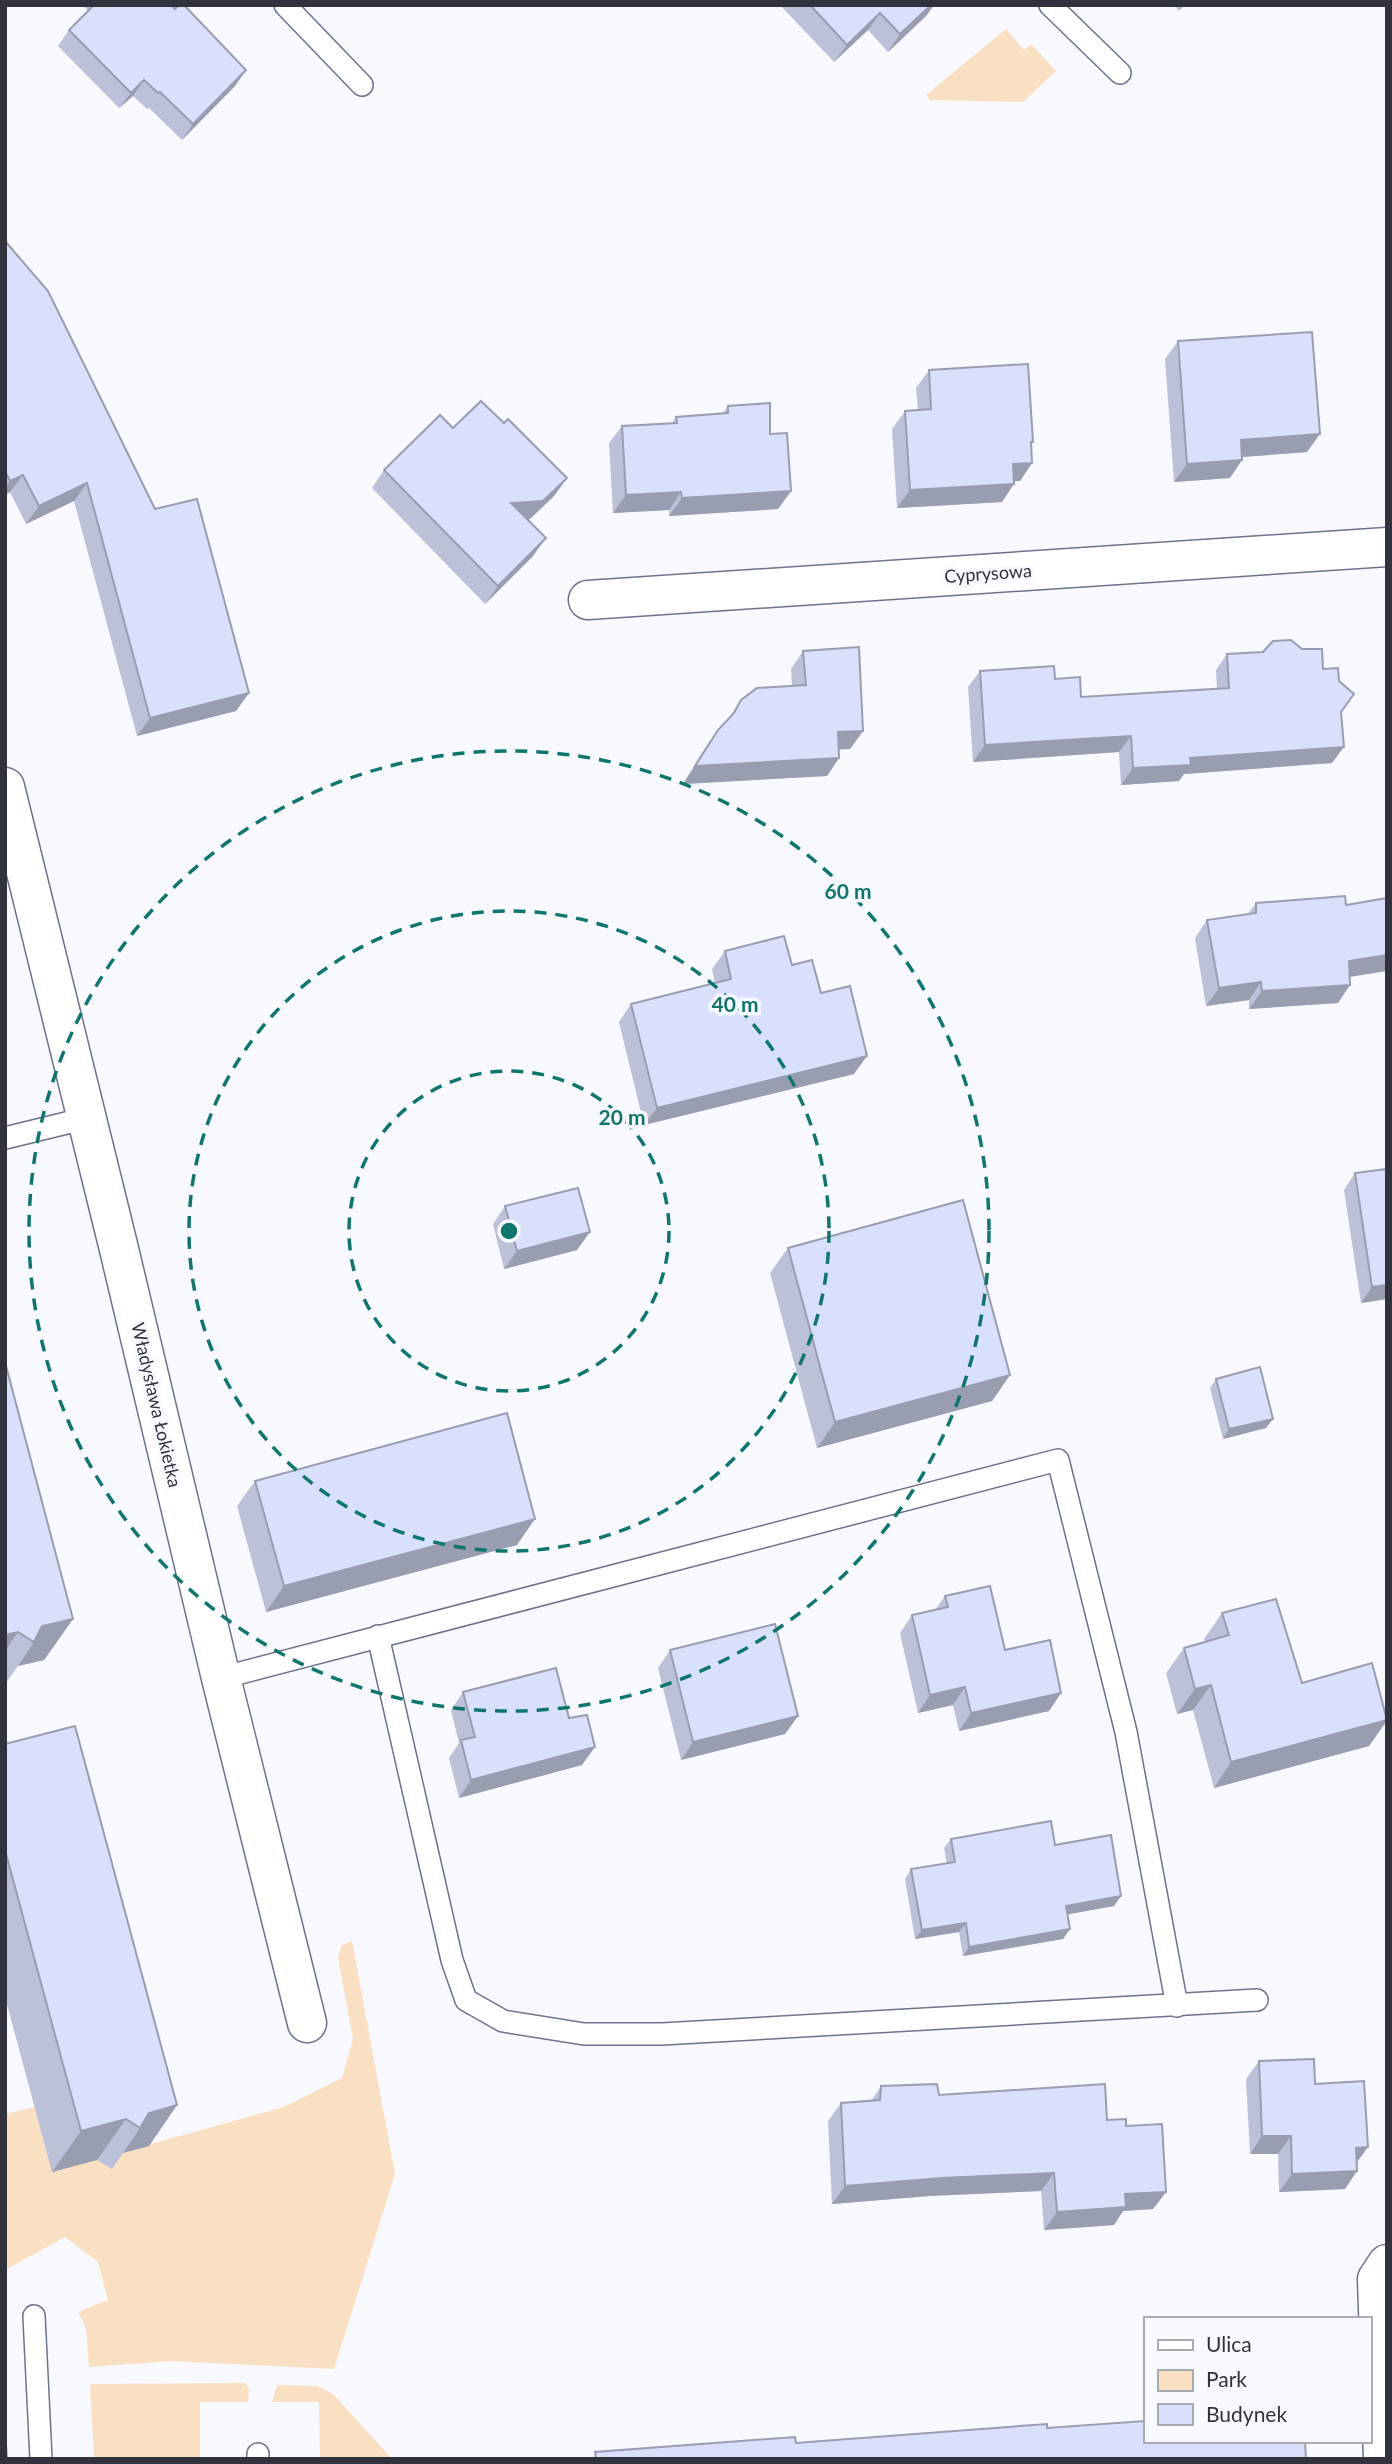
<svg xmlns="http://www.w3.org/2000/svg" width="1392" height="2464" viewBox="0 0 1392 2464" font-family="Lato,sans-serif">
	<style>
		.green { fill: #f9e0c2 }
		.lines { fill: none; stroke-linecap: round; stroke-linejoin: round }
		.lane-casing { stroke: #6c738c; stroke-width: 24 }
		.street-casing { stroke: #6c738c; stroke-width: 41 }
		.lane { stroke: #fff; stroke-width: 21 }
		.street { stroke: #fff; stroke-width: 38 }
		.wall { fill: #bbc1d9 }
		.shaded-wall { fill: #989db0 }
		.building { fill: #d9e0fc; stroke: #989db0; stroke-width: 2 }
		.ring { fill: none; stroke: #0f766e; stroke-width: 3.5; stroke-dasharray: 12 9 }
		.labels { text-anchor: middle; stroke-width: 7; stroke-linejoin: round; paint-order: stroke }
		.street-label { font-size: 18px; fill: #30333e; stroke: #f7f9fe }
		.centre { fill: #0f766e; stroke: #f7f9fe; stroke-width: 3.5 }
		.ring-label { font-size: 21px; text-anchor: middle; font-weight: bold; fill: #0f766e; stroke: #f7f9fe; stroke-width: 7; stroke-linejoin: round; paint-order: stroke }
	</style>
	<rect width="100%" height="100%" fill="#f7f9fe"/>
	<g class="green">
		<path d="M1006 29 1024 50 1031 44 1056 71 1023 102 930 100 926 95Z"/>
		<path d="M352 1941 395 2174 334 2369 172 2361 89 2367 86 2328 78 2312 108 2300 98 2262 65 2237 5 2270V2114L35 2107 53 2171 284 2107 342 2078 353 2039 338 1958 342 1945Z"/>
		<path d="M246 2383 249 2389 248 2402H200V2459H94L90 2384Z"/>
		<path d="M277 2385 317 2386 333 2394 392 2459H320L319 2402H272Z"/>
	</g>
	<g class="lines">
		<defs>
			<g id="lane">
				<path d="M285 5 362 85"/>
				<path d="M1050 5 1120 73"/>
				<path d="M5 1138 87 1118"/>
				<path d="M378 1636 452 1960 466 2000 503 2021 584 2034H662L1257 2000"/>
				<path d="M221 1678 1058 1460 1126 1732 1177 2006"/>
				<path d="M34 2316 41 2459"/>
				<path d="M258 2454V2459"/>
			</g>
			<g id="street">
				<path d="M588 600 1387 547"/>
				<path d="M5 787 118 1245 221 1678 307 2023"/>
				<path d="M1383 2459 1377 2279 1387 2264"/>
			</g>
		</defs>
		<use href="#lane" class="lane-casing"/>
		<use href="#street" class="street-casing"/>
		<use href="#lane" class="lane"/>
		<use href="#street" class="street"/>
	</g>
	<g class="wall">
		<path d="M83 5H171L246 70 235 86 182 140 149 108 147 109 133 96 119 108 58 46 69 30 88 11Z"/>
		<path d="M780 5H934L926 16 888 52 868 30 834 62Z"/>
		<path d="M1174 5H1185L1179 11Z"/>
		<path d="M5 241 155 509 249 693 236 711 137 736 74 501 26 524 10 492 5 495Z"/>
		<path d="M1178 341 1307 452 1242 457 1230 478 1174 482 1165 359Z"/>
		<path d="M929 370 1031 444 1032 463 1020 481H1014L1002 502 897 508 892 429 905 411 918 410 916 388Z"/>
		<path d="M728 406 770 434 791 491 778 509 669 516V510L613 513 609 443 622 426 672 423 676 417 723 413Z"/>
		<path d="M504 423 567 478 554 496 530 519H527L533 556 485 604 372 488 384 470 453 428Z"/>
		<path d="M803 651 863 731 850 749H839V758L827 776 683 784 705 748 718 730 727 721 741 700 792 686 791 669Z"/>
		<path d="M1263 652 1323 669 1341 712 1332 763 1184 774 1179 781 1121 785 1119 752 973 762 968 687 980 671 1055 679 1081 697 1217 689 1216 670 1227 654Z"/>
		<path d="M1256 903 1346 905 1350 976 1338 1003 1249 1009V1000L1206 1006 1195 938 1207 920 1248 914Z"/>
		<path d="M725 951 821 993 854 1074 644 1125 619 1022 631 1004 715 983 712 969Z"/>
		<path d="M1387 1169V1299L1361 1303 1344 1190 1355 1173Z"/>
		<path d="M505 1206 577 1250 504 1269 493 1224Z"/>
		<path d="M788 1248 1010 1375 992 1401 817 1448 770 1273Z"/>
		<path d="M5 1362 73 1619 44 1660 18 1666 6 1683Z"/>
		<path d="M1216 1379 1273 1419 1266 1428 1223 1439 1210 1388Z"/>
		<path d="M255 1481 517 1545 266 1612 237 1506Z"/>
		<path d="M945 1596 1005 1650 1061 1693 1049 1711 959 1731 953 1705 918 1713 900 1633 912 1615 935 1610Z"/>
		<path d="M1222 1613 1302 1683 1387 1718V1721L1369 1746 1214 1788 1193 1710 1177 1714 1166 1673 1184 1648 1205 1642 1204 1639Z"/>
		<path d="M670 1650 798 1716 785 1734 681 1760 658 1668Z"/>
		<path d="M463 1692 582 1765 459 1798 449 1758 459 1743 451 1710Z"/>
		<path d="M5 1744 177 2105 149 2146 123 2153 112 2169 97 2160 52 2172 5 1997Z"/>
		<path d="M951 1839 1055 1845 1114 1906 1067 1914 1070 1929 1063 1939 963 1956 959 1932 915 1939 905 1879 911 1869 947 1864 944 1848Z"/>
		<path d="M1259 2061 1315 2084 1357 2162 1345 2189 1279 2192 1278 2154H1250L1246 2079Z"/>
		<path d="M881 2086 1107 2120 1126 2126 1166 2192 1153 2209 1123 2211 1114 2225 1044 2230 1041 2191 929 2196 832 2204 828 2121 841 2103 871 2101Z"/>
	</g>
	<g class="shaded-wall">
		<path d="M931 5H934L926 16 888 52 900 34Z"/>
		<path d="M880 13 868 30 834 62 847 45Z"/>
		<path d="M246 70 235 86 182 140 193 124Z"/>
		<path d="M144 80 133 96 119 108 131 93Z"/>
		<path d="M1320 434 1307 452 1228 458 1241 440Z"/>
		<path d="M1242 460 1230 478 1174 482 1187 464Z"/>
		<path d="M1032 463 1020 481 1000 482 1013 464Z"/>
		<path d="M23 475 10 492 5 495V488L10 481Z"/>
		<path d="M567 478 554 496 530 519 498 521 511 503Z"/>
		<path d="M87 483 74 501 26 524 39 506Z"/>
		<path d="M1014 484 1002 502 897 508 910 490Z"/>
		<path d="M791 491 778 509 669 516 682 498Z"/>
		<path d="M681 492 669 510 613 513 626 495Z"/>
		<path d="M546 538 533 556 485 604 498 586Z"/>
		<path d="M249 693 236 711 137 736 150 718Z"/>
		<path d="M863 731 850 749 826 750 838 732Z"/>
		<path d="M1131 736 1119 752 973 762 985 745Z"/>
		<path d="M1344 747 1332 763 1184 774 1179 781 1121 785 1133 768 1190 758Z"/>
		<path d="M839 758 827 776 683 784 695 766Z"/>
		<path d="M1387 955V971L1337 979 1349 961Z"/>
		<path d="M1261 982 1249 1000 1206 1006 1219 988Z"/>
		<path d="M1350 985 1338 1003 1249 1009 1262 991Z"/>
		<path d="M867 1056 854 1074 644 1125 657 1108Z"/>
		<path d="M590 1232 577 1250 504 1269 517 1251Z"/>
		<path d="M1387 1285V1299L1361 1303 1372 1287Z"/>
		<path d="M1010 1375 992 1401 817 1448 835 1422Z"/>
		<path d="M1273 1419 1266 1428 1223 1439 1229 1429Z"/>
		<path d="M535 1519 517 1545 266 1612 284 1586Z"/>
		<path d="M73 1619 44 1660 18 1666 34 1642 42 1626Z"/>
		<path d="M18 1632 5 1651V1635Z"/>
		<path d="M1211 1685 1193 1710 1177 1714 1195 1689Z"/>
		<path d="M965 1687 953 1705 918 1713 930 1695Z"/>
		<path d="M1061 1693 1049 1711 959 1731 971 1713Z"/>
		<path d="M798 1716 785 1734 681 1760 693 1742Z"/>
		<path d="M1387 1720 1369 1746 1214 1788 1231 1762Z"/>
		<path d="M595 1747 582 1765 459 1798 471 1780Z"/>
		<path d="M1121 1896 1114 1906 1059 1916 1066 1906Z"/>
		<path d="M966 1923 959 1932 915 1939 922 1930Z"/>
		<path d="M1070 1929 1063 1939 963 1956 969 1947Z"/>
		<path d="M177 2105 149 2146 123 2153 140 2128 149 2113Z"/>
		<path d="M126 2119 97 2160 52 2172 81 2131Z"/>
		<path d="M1262 2136H1291L1278 2154H1250Z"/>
		<path d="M1368 2147 1355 2165 1356 2148Z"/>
		<path d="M1357 2171 1345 2189 1279 2192 1292 2174Z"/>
		<path d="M1054 2173 1041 2191 929 2196 832 2204 845 2186 942 2178Z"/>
		<path d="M1166 2192 1153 2209 1123 2211 1114 2225 1044 2230 1057 2212 1125 2194Z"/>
	</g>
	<g class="building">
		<path d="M94 5H171L175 9 179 5H184L246 70 193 124 160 92 158 93 144 80 131 93 69 30Z"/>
		<path d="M810 5H931L900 34 880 13 847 45Z"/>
		<path d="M5 241 48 291 155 509 197 499 249 693 150 718 87 483 39 506 23 475 10 481 5 471Z"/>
		<path d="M1312 332 1320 434 1241 440 1242 460 1187 464 1178 341Z"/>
		<path d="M1028 364 1033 442H1031L1032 463 1013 464 1014 484 910 490 905 411 931 409 929 370Z"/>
		<path d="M481 401 504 423 508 419 567 478 543 501 511 503 546 538 498 586 384 470 440 415 453 428Z"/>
		<path d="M770 403V434L787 433 791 491 682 498 681 492 626 495 622 426 677 423 676 417 728 413V406Z"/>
		<path d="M1291 640 1302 649H1322L1323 669 1338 668 1339 681 1354 694 1341 712 1344 747 1190 758 1191 765 1133 768 1131 736 985 745 980 671 1054 666 1055 679 1080 677 1081 697 1229 688 1227 654 1263 652 1273 641Z"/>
		<path d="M859 647 863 731 838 732 839 758 695 766 718 730 734 713 741 700 757 688 806 685 803 651Z"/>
		<path d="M1345 896 1346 905 1387 898V955L1349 961 1350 985 1262 991 1261 982 1219 988 1207 920 1256 913V903Z"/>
		<path d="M784 936 792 965 812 960 821 993 850 986 867 1056 657 1108 631 1004 731 979 725 951Z"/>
		<path d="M1387 1169V1285L1372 1287 1355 1173Z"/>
		<path d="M578 1188 590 1232 517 1251 505 1206Z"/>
		<path d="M963 1200 1010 1375 835 1422 788 1248Z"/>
		<path d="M5 1362 73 1619 42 1626 34 1642 18 1632 5 1635Z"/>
		<path d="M1260 1367 1273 1419 1229 1429 1216 1379Z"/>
		<path d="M507 1413 535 1519 284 1586 255 1481Z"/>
		<path d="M990 1586 1005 1650 1050 1640 1061 1693 971 1713 965 1687 930 1695 912 1615 948 1607 945 1596Z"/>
		<path d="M1276 1599 1302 1683 1372 1663 1387 1720 1231 1762 1211 1685 1195 1689 1184 1648 1229 1635 1222 1613Z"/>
		<path d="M775 1624 798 1716 693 1742 670 1650Z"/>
		<path d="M556 1668 569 1718 587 1715 595 1747 471 1780 461 1740 475 1737 463 1692Z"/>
		<path d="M75 1726 177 2105 149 2113 140 2128 126 2119 81 2131 5 1850V1744Z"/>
		<path d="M1051 1821 1055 1845 1111 1835 1121 1896 1066 1906 1070 1929 969 1947 966 1923 922 1930 911 1869 955 1862 951 1839Z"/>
		<path d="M1314 2059 1315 2084 1364 2081 1368 2147 1356 2148 1357 2171 1292 2174 1291 2136H1262L1259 2061Z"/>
		<path d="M937 2084 939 2095 1105 2084 1107 2120 1126 2119V2126L1162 2124 1166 2192 1125 2194 1126 2207 1057 2212 1054 2173 942 2178 845 2186 841 2103 880 2100 881 2086Z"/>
		<path d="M1145 2421V2441H1305L1306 2459H596L595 2452 795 2437 796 2443 1047 2424V2428Z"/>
		<path d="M5 2430 7 2459H5Z"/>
	</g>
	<g class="ring">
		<circle cx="509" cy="1231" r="160"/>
		<circle cx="509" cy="1231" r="320"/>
		<circle cx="509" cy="1231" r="480"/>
	</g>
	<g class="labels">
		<g class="street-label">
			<text transform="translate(988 574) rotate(-4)" y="6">Cyprysowa</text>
			<text transform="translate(156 1405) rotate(77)" y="6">Władysława Łokietka</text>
		</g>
	</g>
	<circle cx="509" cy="1231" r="10" class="centre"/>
	<g class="ring-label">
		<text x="848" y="899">60 m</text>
		<text x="735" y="1012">40 m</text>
		<text x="622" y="1125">20 m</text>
	</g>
	<rect width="1392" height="2464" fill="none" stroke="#30333e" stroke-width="14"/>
	<rect x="1144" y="2317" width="228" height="126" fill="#f7f9fe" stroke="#a7aab1" stroke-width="2"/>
	<rect x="1158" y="2340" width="35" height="10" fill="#ffffff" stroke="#a7aab1" stroke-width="2"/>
	<text x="1206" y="2352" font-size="21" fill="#30333e">Ulica</text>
	<rect x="1158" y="2370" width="35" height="21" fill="#f9e0c2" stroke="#a7aab1" stroke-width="2"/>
	<text x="1206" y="2387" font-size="21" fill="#30333e">Park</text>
	<rect x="1158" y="2404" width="35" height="21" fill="#d9e0fc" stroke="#a7aab1" stroke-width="2"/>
	<text x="1206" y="2422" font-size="21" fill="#30333e">Budynek</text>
</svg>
